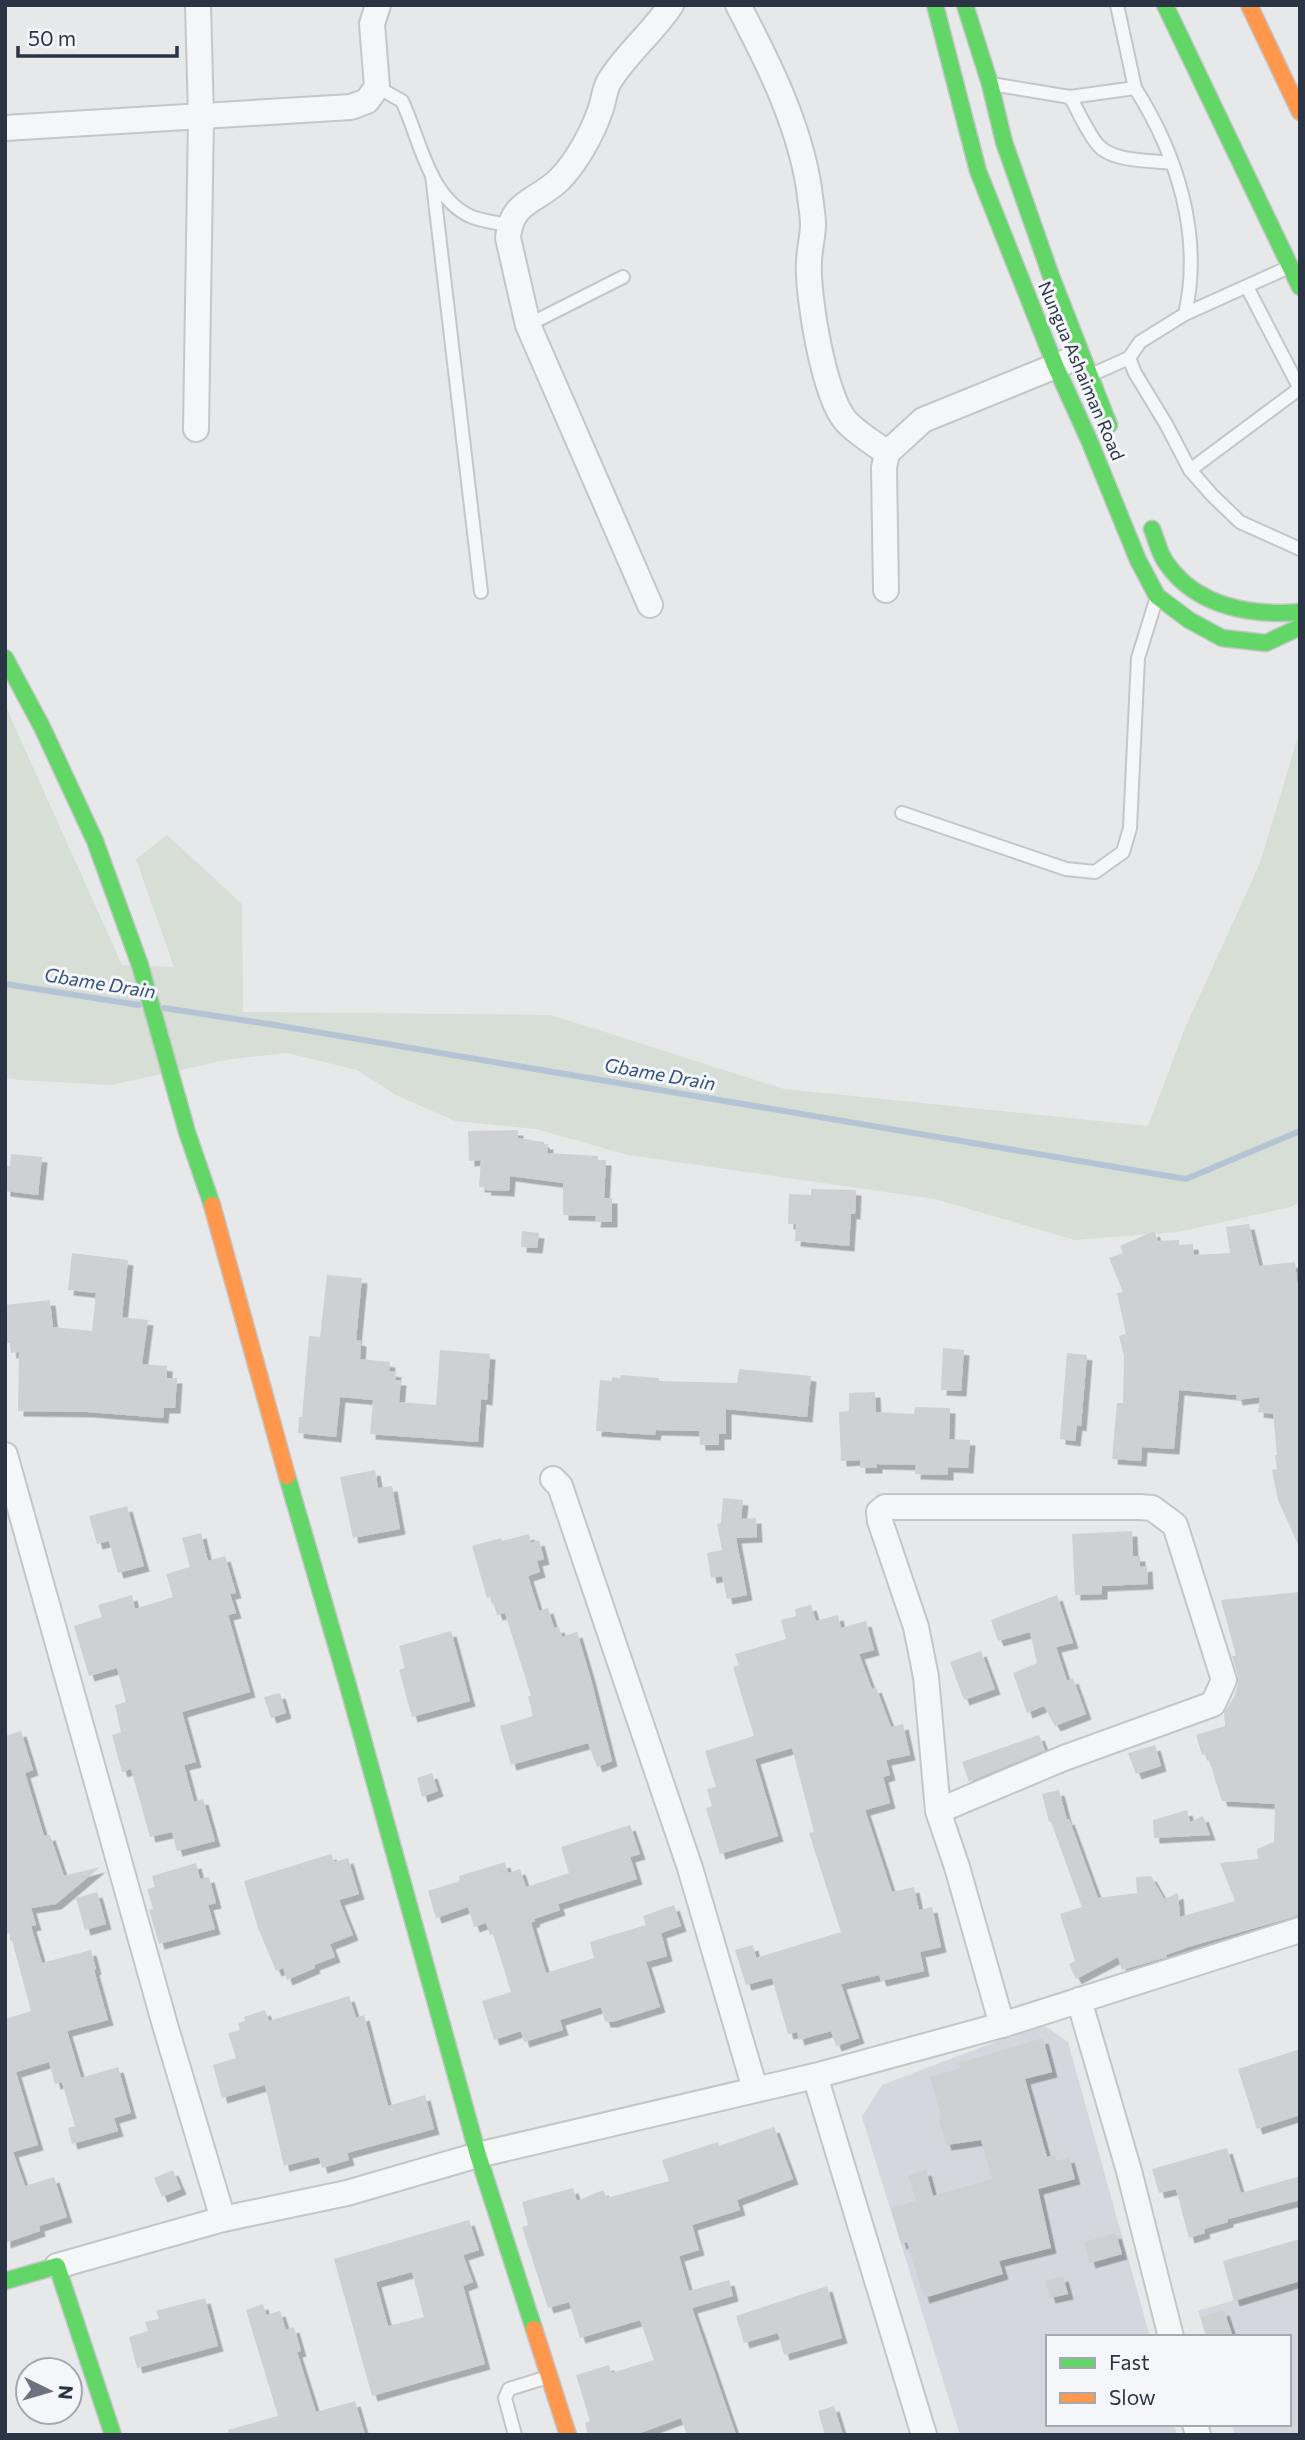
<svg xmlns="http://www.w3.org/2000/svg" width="1305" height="2440" viewBox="0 0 1305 2440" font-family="Commissioner,sans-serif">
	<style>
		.built { fill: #d4d7dd }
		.green { fill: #d6ded6 }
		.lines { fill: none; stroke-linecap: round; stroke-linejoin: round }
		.stream { stroke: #b4c4d5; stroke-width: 6 }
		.building { fill: #ced0d3; fill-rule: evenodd; filter: url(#shadow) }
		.lane-casing { stroke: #c4c6c8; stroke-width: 16 }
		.street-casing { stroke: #c4c6c8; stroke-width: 28 }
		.fast-casing { stroke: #c4c6c8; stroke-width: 19 }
		.slow-casing { stroke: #c4c6c8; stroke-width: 19 }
		.lane { stroke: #f5f6f7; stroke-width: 12 }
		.street { stroke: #f5f6f7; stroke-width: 24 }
		.fast { stroke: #63d668; stroke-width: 16 }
		.slow { stroke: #ff974d; stroke-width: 16 }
		.labels { text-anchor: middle; stroke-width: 6; stroke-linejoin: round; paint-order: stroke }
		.street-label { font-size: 18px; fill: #2b3445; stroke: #f4f6f9 }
		.water-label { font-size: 19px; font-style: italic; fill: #34527a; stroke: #f4f6f9 }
	</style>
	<defs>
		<filter id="shadow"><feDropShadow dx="5.5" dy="5.5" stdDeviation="0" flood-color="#0004"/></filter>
	</defs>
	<rect width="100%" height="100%" fill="#e6e8ea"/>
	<g class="built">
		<path d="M1042 2024 1068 2042 1150 2337H1048V2424H1174L1177 2435H960L862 2117 882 2085Z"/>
		<path d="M1300 2280V2435H1235L1232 2424H1289V2337H1206L1198 2311Z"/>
	</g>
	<path class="green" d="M5 705 122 965 174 967 136 859 167 835 242 904 243 1012 551 1015 784 1089 1148 1126 1185 1028 1260 863 1300 730V1202L1291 1207 1177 1232 1075 1240 935 1199 628 1155 536 1129 455 1121 396 1095 357 1070 287 1053 231 1059 111 1085 19 1080 5 1077Z"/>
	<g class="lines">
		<g class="stream">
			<path d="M5 984 139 1005"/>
			<path d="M164 1008 275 1025 1186 1179 1300 1131"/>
		</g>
	</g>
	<g class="building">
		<path d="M518 1130V1138L544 1142V1144H548L547 1153 598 1156V1160H606L604 1198H612V1222H595L596 1216 563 1215V1183L510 1176 509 1191 485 1190 486 1187H479L481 1160 469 1161 468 1131Z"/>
		<path d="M11 1154 42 1157 38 1195 5 1191V1166H10Z"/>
		<path d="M811 1189 856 1190 855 1214H851L849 1246 795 1241 796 1224H788L789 1194 811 1195Z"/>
		<path d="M1249 1224 1259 1266 1295 1262 1300 1310V1549L1278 1500 1272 1470 1277 1469 1275 1455H1277L1273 1414 1258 1412 1260 1397 1237 1400 1236 1395 1179 1390 1174 1449 1142 1447 1141 1461 1112 1459 1117 1403H1123L1124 1356 1119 1336 1126 1334 1117 1293 1123 1292 1109 1258 1123 1253 1120 1246 1154 1231 1158 1241 1179 1240V1245L1193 1244 1194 1255 1230 1253 1226 1227Z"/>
		<path d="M522 1231 539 1233 537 1248 521 1247Z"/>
		<path d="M72 1253 128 1260 122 1317 148 1320 142 1364 167 1366V1378H177L175 1408H164L163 1418 88 1412 18 1411 19 1352 11 1353 10 1343H5V1305L50 1300 53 1327 92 1331 96 1293 68 1290Z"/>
		<path d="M327 1275 362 1278 356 1340 361 1341 360 1359 390 1362 389 1371 396 1372 395 1380H401L399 1402 436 1405 440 1350 490 1354 487 1400 481 1399 478 1442 370 1434 373 1400 340 1397 336 1437 298 1433 299 1417H302L309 1336 320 1337Z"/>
		<path d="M943 1348 964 1350 961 1391 941 1390Z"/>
		<path d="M1067 1353 1087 1355 1081 1426 1077 1425 1075 1441 1060 1439Z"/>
		<path d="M739 1369 811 1376 807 1417 726 1409V1434H719V1445H700L699 1431 656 1430 655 1435 596 1431 600 1380 612 1381V1377L620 1378 621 1375 659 1378V1381L737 1383Z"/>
		<path d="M875 1392 876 1412 914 1414 915 1407 950 1408 949 1439 970 1440 968 1468 948 1467V1475L915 1474 916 1465 877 1464V1468H860V1460L841 1461 839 1412 849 1411V1393Z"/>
		<path d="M375 1470 378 1488 392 1486 400 1529 353 1538 340 1477Z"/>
		<path d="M723 1498 743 1500 741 1519 756 1518 757 1537 736 1538 747 1595 727 1599 722 1576 711 1578 707 1553 722 1550 717 1524 721 1523Z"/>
		<path d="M127 1506 144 1566 118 1573 109 1541 97 1544 89 1516Z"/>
		<path d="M1132 1531 1133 1556H1140V1567L1147 1566 1148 1584 1102 1586V1594L1075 1595 1072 1534Z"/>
		<path d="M201 1533 208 1561 225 1556 236 1593 230 1594 236 1613 228 1615 250 1692 182 1712 196 1762 184 1765 194 1802 203 1799 215 1841 177 1851 172 1832 150 1837 131 1769 122 1772 112 1735 121 1732 115 1705 126 1702 117 1668 89 1676 74 1626 102 1617 98 1605 132 1595 135 1609 173 1597 166 1574 190 1567 182 1538Z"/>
		<path d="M529 1534 531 1543 539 1540 544 1559 537 1561 540 1572 528 1576 539 1611 548 1608 554 1628 559 1627 562 1637 577 1632 590 1676 612 1761 597 1767 588 1743 511 1765 500 1726 533 1716 528 1696H531L505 1613 497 1615 491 1596 487 1598 472 1546 501 1538 502 1541Z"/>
		<path d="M1300 1592V1915L1188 1947 1166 1955 1167 1957 1122 1970 1118 1957 1076 1979 1069 1964 1075 1961 1060 1914 1082 1907 1051 1822H1049L1042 1794 1059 1790 1067 1820 1069 1819 1098 1898 1137 1893 1136 1877 1151 1876 1164 1899 1178 1893 1180 1917 1235 1901 1220 1863 1258 1859 1257 1849 1274 1842 1275 1804 1222 1801 1209 1760 1205 1754 1202 1755 1196 1735 1225 1726 1224 1713 1234 1697 1238 1685V1676L1232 1656H1236L1221 1600Z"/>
		<path d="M1057 1595 1073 1643 1056 1647 1067 1681 1073 1678 1086 1714 1055 1726 1044 1706 1027 1713 1013 1673 1037 1663 1030 1632 998 1641 991 1620Z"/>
		<path d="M811 1605 816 1621 838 1615 841 1628 866 1621 874 1650 859 1654 872 1689 876 1687 891 1727 903 1724 910 1755 886 1760 890 1775 883 1777 890 1803 865 1810 892 1892 914 1887 919 1910 932 1907 941 1947 920 1952 924 1971 881 1981 879 1975 841 1984 859 2038 836 2046 831 2031 799 2040 797 2032 788 2034 772 1978 746 1985 735 1950 753 1945 756 1958 841 1932 809 1833 814 1832 792 1748 755 1759 778 1836 720 1854 706 1808 712 1806 707 1789 716 1787 705 1751 754 1736 733 1667 739 1665 735 1654 786 1639 781 1620 796 1616 795 1609Z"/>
		<path d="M451 1631 470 1701 412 1717 399 1670 405 1668 399 1646Z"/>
		<path d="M981 1651 995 1689 964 1700 950 1662Z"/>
		<path d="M280 1693 286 1713 271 1718 264 1697Z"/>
		<path d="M21 1731 33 1770 25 1773 44 1836 50 1835 64 1876 100 1867 56 1904 31 1908 36 1925 31 1926 42 1963 91 1950 96 1969 94 1970 108 2020 67 2031 81 2078 118 2067 131 2113 114 2118 118 2131 72 2144 68 2128 75 2126 62 2082 55 2084 49 2062 16 2072 38 2145 13 2152 25 2186 54 2177 67 2217 39 2226 40 2231 5 2243V2019L31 2011 10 1933 5 1935V1736Z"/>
		<path d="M1039 1735 1045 1750 969 1782 962 1762Z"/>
		<path d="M1155 1745 1161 1766 1136 1774 1128 1753Z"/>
		<path d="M432 1773 438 1791 422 1797 417 1778Z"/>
		<path d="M1187 1810 1190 1822 1203 1816 1210 1835 1154 1838 1153 1820Z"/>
		<path d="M630 1825 640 1854 630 1857 637 1879 558 1904 560 1910 534 1919 535 1921 531 1923 546 1973 594 1958 590 1942 646 1925 643 1916 674 1905 681 1926 661 1933 667 1956 646 1962 660 2007 612 2022H605L601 2007 560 2020 563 2030 524 2042 521 2031 494 2040 482 2001 511 1992 493 1934 490 1935 486 1923 474 1927 468 1907 436 1918 428 1891 460 1881 459 1876 505 1862 508 1873 520 1869 526 1887 569 1873 561 1847Z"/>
		<path d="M331 1854 334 1862 348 1858 359 1894 339 1900 353 1935 330 1944 335 1957 314 1965 315 1968 287 1980 283 1968 276 1971 258 1928 244 1881Z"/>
		<path d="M196 1863 200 1879 209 1877 216 1903 208 1905 215 1929 159 1944 149 1910 153 1909 147 1889 155 1887 152 1876Z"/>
		<path d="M97 1892 106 1924 85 1930 76 1898Z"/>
		<path d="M349 1996 356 2018 364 2015 388 2106 425 2095 434 2129 347 2153 349 2160 322 2168 319 2157 284 2166 265 2085 222 2098 213 2065 236 2058 228 2033 240 2030 238 2023 245 2021 244 2017 265 2010 269 2021Z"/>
		<path d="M1043 2038 1052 2072 1025 2079 1047 2157 1055 2155 1057 2161 1069 2157 1075 2179 1038 2189 1051 2248 999 2261 1003 2274 924 2298 907 2242 901 2244 891 2208 916 2201 908 2175 926 2170 933 2196 992 2179 981 2140 946 2145 939 2120 942 2119 930 2077 961 2068 959 2063Z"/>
		<path d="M1300 2049V2115L1257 2129 1238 2069Z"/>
		<path d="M774 2127 793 2179 737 2200 740 2210 692 2225 699 2250 679 2256 689 2291 729 2280 733 2296 692 2308 736 2435H687L681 2418 635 2435H588L585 2423 590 2421 576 2375 609 2365 611 2373 654 2360 640 2320 580 2338 569 2302 548 2308 522 2227 528 2225 522 2202 573 2188 577 2201 603 2190 607 2198 669 2181 662 2160 718 2142 719 2146Z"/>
		<path d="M1227 2148 1241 2193 1300 2176V2200L1228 2219V2222L1204 2229 1205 2233 1189 2238 1176 2189 1159 2193 1152 2169Z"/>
		<path d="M173 2170 181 2189 162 2197 154 2178Z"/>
		<path d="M469 2220 479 2250 463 2255 473 2282 463 2286 485 2364 372 2396 334 2259ZM412 2272 424 2317 388 2326 376 2282Z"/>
		<path d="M1116 2233 1122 2254 1090 2263 1084 2242Z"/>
		<path d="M1300 2239V2281L1234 2301 1223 2261Z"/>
		<path d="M1063 2276 1068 2294 1050 2298 1045 2281Z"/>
		<path d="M827 2286 842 2338 784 2355 778 2333 744 2343 736 2316Z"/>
		<path d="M205 2298 218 2346 137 2368 129 2337 148 2331 145 2322 159 2319 156 2311Z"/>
		<path d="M263 2304 266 2315 280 2311 286 2330 294 2327 301 2351 297 2352 316 2412 355 2401 365 2435H229L228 2430 278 2416 246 2310Z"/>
		<path d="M1224 2310 1233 2337H1207L1201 2317Z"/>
		<path d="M834 2406 843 2435H825L818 2411Z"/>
	</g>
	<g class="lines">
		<defs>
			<g id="lane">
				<path d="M1117 5 1135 88"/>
				<path d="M997 85 1070 97 1135 88C1177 154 1203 236 1185 314L1140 342 1129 358 1093 374"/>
				<path d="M377 87 402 101C420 138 428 198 472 217 483 221 497 223 509 225"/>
				<path d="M1070 97C1079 112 1087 132 1098 145 1112 162 1151 160 1172 163"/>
				<path d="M432 175 481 592"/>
				<path d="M1247 287 1300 389"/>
				<path d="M1185 314 1287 268"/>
				<path d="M528 325 623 277"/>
				<path d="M1129 358 1135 373 1166 424 1190 470 1212 495 1240 522 1300 549"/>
				<path d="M1190 470 1299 389"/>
				<path d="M902 813 1066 869 1095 872 1123 852 1130 828 1138 658 1156 600"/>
				<path d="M515 2435 505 2398 509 2389 548 2377"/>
			</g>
			<g id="street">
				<path d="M738 5C768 62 799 124 809 188 810 200 813 213 813 225 813 237 809 249 809 262 807 296 824 395 845 420 856 433 874 443 887 453"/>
				<path d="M5 128 351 107 367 101 377 87 372 24 378 5"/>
				<path d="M196 429 201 117 198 5"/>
				<path d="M886 590 884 468 887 453 923 420 1068 361"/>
				<path d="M650 605 528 325 508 238C511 201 536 202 559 180 576 163 592 134 600 111 604 101 604 89 610 80 627 53 653 32 671 5"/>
				<path d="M5 1455 165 2025 223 2219"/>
				<path d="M553 1479 560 1486 690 1868 755 2089"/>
				<path d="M938 1811 1064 1758 1213 1704 1224 1680 1175 1525 1152 1508 1140 1507H885L879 1512 880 1521 916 1627 926 1677 938 1811 957 1867 1002 2025"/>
				<path d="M1079 2000 1129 2171 1171 2337"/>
				<path d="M815 2076 924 2435"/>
				<path d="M57 2266 223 2219 347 2193 478 2155 815 2076 1002 2025 1300 1930"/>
				<path d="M1195 2424 1198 2435"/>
			</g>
			<g id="fast">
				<path d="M935 5 978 171 1055 365 1089 440 1138 560 1157 596 1189 620 1222 638 1266 643 1300 627"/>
				<path d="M965 5 990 84 1004 142 1051 276 1109 425"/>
				<path d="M1165 5 1300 287"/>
				<path d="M1152 529C1157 541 1159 554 1167 564 1197 607 1252 616 1300 612"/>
				<path d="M5 658 42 727 95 841 140 965 187 1132 212 1205"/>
				<path d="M287 1476 347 1682 478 2155 534 2329"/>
				<path d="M5 2281 57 2266 113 2435"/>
			</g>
			<g id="slow">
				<path d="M1249 5 1300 112"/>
				<path d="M212 1205 287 1476"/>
				<path d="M534 2329 568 2435"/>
			</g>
		</defs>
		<use href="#lane" class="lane-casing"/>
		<use href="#street" class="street-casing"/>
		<use href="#fast" class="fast-casing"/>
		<use href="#slow" class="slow-casing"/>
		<use href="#lane" class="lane"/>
		<use href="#street" class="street"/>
		<use href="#fast" class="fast"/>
		<use href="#slow" class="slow"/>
	</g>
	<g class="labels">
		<g class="street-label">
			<text transform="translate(1081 371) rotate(67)" y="6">Nungua Ashaiman Road</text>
		</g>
		<g class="water-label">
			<text transform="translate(100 983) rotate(9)" y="7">Gbame Drain</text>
			<text transform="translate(660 1074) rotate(10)" y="7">Gbame Drain</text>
		</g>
	</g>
	<rect width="1305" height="2440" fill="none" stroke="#2b3445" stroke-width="14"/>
	<rect x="1046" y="2335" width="245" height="91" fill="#f4f6f9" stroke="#a4a8b1" stroke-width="2"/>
	<rect x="1060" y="2358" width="35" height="10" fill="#63d668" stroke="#a4a8b1" stroke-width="2"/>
	<text x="1109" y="2370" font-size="21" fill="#2b3445">Fast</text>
	<rect x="1060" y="2393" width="35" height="10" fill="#ff974d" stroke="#a4a8b1" stroke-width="2"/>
	<text x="1109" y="2405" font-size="21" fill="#2b3445">Slow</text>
	<g transform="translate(49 2391) rotate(95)"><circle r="33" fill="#f4f6f9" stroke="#a4a8b1" stroke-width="2"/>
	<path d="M0-5L12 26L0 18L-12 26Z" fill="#6c737f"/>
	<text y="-10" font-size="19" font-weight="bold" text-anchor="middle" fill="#2b3445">N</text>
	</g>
	<path d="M18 46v10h159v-10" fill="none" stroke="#2b3445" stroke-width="3.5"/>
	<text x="28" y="46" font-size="21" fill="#2b3445" stroke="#f4f6f9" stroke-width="5" paint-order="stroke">50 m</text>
</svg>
